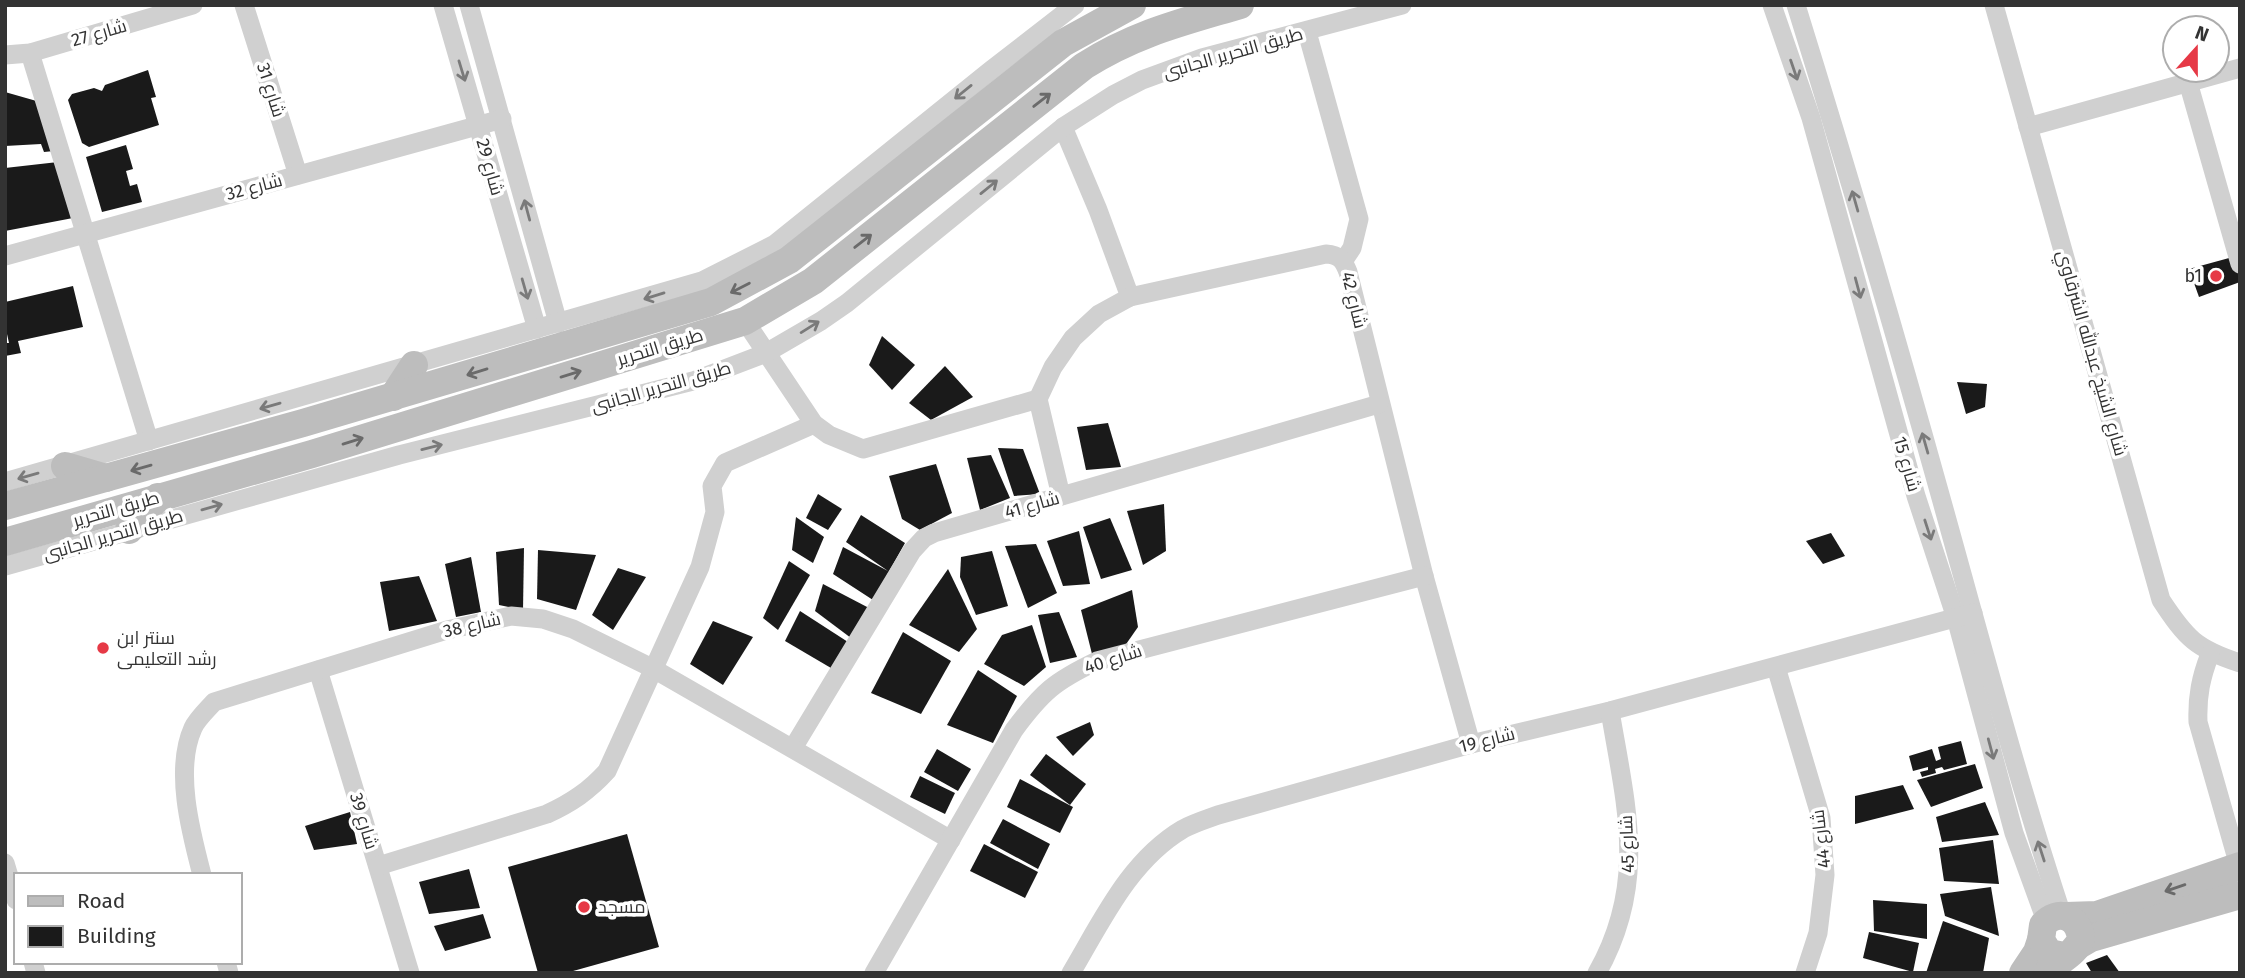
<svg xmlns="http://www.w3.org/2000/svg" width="2245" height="978" viewBox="0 0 2245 978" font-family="'Fira Sans',Cairo,sans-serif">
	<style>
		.building { fill: #1a1a1a }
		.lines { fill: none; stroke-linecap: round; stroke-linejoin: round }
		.street { stroke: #d0d0d0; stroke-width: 19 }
		.secondary { stroke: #bdbdbd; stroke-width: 28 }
		.oneway { stroke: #7a7a7a }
		.oneway2 { stroke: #6a6a6a }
		.poi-dot { fill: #e63946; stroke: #fff; stroke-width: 2.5 }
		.labels { text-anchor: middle; stroke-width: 7; stroke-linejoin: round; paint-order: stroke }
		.street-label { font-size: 18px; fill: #333; stroke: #fff }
		.poi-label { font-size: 18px; fill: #333; stroke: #fff; text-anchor: start }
	</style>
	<rect width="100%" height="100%" fill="#fff"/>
	<g class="building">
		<path d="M148 70 156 97 151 98 159 125 89 147 82 143 68 100 72 94 94 88 102 91 105 85Z"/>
		<path d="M5 92 40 102 54 151 44 152 41 144 5 146Z"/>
		<path d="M126 145 133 169 126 171 130 186 137 184 142 202 102 212 86 157Z"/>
		<path d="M58 162 73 218 5 231V168Z"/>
		<path d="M2240 255V282L2199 297 2189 269Z"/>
		<path d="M73 286 83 327 18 341 21 353 5 356V343H9L5 325V302Z"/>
		<path d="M882 336 915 365 892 390 869 365Z"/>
		<path d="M945 366 973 397 931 420 909 403Z"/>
		<path d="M1957 382 1987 384 1985 407 1966 414Z"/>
		<path d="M1108 423 1121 467 1086 470 1077 427Z"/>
		<path d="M998 448 1023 449 1040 494 1014 496Z"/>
		<path d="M991 455 1010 498 980 510 967 458Z"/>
		<path d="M936 464 952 513 920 530 902 519 889 476Z"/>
		<path d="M818 494 842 509 828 530 806 518Z"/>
		<path d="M1164 504 1166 551 1143 565 1127 511Z"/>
		<path d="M861 515 905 543 873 600 833 574 843 547 888 571 846 542Z"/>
		<path d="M796 517 824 537 813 563 792 550Z"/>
		<path d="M1110 518 1132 570 1101 579 1083 527Z"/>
		<path d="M1079 531 1090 584 1063 586 1047 541Z"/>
		<path d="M1831 533 1845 556 1823 564 1806 541Z"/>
		<path d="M1036 544 1057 593 1028 608 1005 546Z"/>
		<path d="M524 548 523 610 499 605 496 552Z"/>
		<path d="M538 550 596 555 576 610 537 599Z"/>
		<path d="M992 551 1008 606 976 615 960 577 961 557Z"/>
		<path d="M471 557 481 612 456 617 445 564Z"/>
		<path d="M789 561 810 575 778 630 763 618Z"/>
		<path d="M618 568 646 577 613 630 592 615Z"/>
		<path d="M948 569 977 629 959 652 909 625Z"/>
		<path d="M419 576 437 621 389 631 380 582Z"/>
		<path d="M823 584 869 608 851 638 815 611Z"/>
		<path d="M1132 590 1138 627 1122 650 1092 654 1081 610Z"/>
		<path d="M800 611 848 642 831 668 785 641Z"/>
		<path d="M1059 612 1077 657 1050 663 1038 615Z"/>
		<path d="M713 621 753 637 723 685 690 664Z"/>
		<path d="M1032 625 1046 667 1024 686 984 664 1002 635Z"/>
		<path d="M903 632 951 661 921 714 871 693Z"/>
		<path d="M978 670 1017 696 993 743 947 725Z"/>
		<path d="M1090 722 1094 735 1073 756 1056 737Z"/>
		<path d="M1961 741 1967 764 1944 770 1942 767 1935 769 1936 773 1922 777 1920 772 1928 770V767L1913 771 1909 756 1932 749 1936 761 1941 759 1938 747Z"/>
		<path d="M937 749 971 769 958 791 924 772Z"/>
		<path d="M1046 754 1086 784 1070 805 1030 775Z"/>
		<path d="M1975 764 1983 788 1931 807 1917 780Z"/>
		<path d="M920 776 955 793 945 814 910 797Z"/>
		<path d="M1020 779 1073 807 1060 833 1007 807Z"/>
		<path d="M1903 785 1914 809 1855 824V796Z"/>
		<path d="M1985 802 1999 835 1942 842 1936 817Z"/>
		<path d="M350 812 357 844 314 850 305 826Z"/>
		<path d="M1003 819 1050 844 1038 869 990 843Z"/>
		<path d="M627 834 659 947 566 973H538L508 867Z"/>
		<path d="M1993 840 1999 884 1944 881 1939 848Z"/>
		<path d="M984 844 1038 872 1025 898 970 871Z"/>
		<path d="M469 869 480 908 429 914 419 882Z"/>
		<path d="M1991 887 1999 936 1945 916 1940 894Z"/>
		<path d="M1873 900 1927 904V939L1874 931Z"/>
		<path d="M483 914 491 938 445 951 434 926Z"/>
		<path d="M1943 921 1989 938 1983 973H1926Z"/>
		<path d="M1869 932 1919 943 1913 972 1863 958Z"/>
		<path d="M2107 955 2120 973H2092L2086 963Z"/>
	</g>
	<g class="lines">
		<g class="street">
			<path d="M244 5 298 175"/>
			<path d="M443 5 537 329"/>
			<path d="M469 5 558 323"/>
			<path d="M1772 5 1811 118 1916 496 1956 618 2014 833 2046 921"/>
			<path d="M1796 5C1847 169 1895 333 1941 498 1980 638 2017 778 2062 915"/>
			<path d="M1994 5 2161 600C2186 638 2196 649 2240 663"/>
			<path d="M1307 32 1359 219 1352 248 1344 260"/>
			<path d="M30 53 149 441"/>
			<path d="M5 55 30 53 193 5"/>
			<path d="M2188 82 2240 264"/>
			<path d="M1063 127 1098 210 1130 297"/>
			<path d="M2028 127 2240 68"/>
			<path d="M5 256 502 119"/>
			<path d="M745 321 814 424 829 435 863 449 1038 399"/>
			<path d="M5 482 702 281 775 244 990 71 1075 5"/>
			<path d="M1061 496 1038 399 1053 367 1073 338 1099 314 1130 297 1326 254C1339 255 1343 259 1348 272L1424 576 1471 744"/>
			<path d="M5 566 399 455 693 381 766 353 821 321 847 303 1063 127 1113 95 1142 80 1202 58 1402 5"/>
			<path d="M2210 654C2201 677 2197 696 2198 722L2239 866"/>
			<path d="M1776 667 1821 818 1825 875 1818 933 1805 973"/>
			<path d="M318 670 410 973"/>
			<path d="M793 748 912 551 924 538 934 533 1379 404"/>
			<path d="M5 863 16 900"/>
			<path d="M378 866 547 814C571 803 589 791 607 771L700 567 715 512 712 486 725 463 814 424"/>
			<path d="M202 875C191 833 174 770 193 728 197 719 207 710 214 702L447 630 511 616 543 619 573 629 652 668 951 840"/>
			<path d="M33 962 36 973"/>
			<path d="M226 962 229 973"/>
			<path d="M874 973 1014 730C1042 692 1055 681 1097 661L1424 576"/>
			<path d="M1071 973C1102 921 1129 861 1183 829 1194 823 1207 819 1218 815L1471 744 1610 711 1973 613"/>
			<path d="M1597 973C1648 883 1626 806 1610 711"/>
		</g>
		<g class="secondary">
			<path d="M393 397 414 365"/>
			<path d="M65 466 106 478"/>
			<path d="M5 506 303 423 711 302 789 260 1063 43 1132 5"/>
			<path d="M129 530 158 497"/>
			<path d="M5 542 312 454 745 321 813 281 1084 66C1136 33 1183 22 1240 5"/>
			<path d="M2066 916 2097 915 2240 866"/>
			<path d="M2079 945 2091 938 2240 895"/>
			<path d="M2023 973 2037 952 2041 940"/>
			<path d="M2047 973C2058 960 2075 955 2081 939 2079 916 2058 908 2043 925L2041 940 2049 953 2064 956"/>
		</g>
	</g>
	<defs><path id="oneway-shaft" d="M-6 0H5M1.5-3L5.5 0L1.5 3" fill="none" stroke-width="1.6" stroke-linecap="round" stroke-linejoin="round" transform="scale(1.75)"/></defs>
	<g class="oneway">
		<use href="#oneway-shaft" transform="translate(1794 70) rotate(71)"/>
		<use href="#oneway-shaft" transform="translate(462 71) rotate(73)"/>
		<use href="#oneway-shaft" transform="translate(963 92) rotate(141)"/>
		<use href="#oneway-shaft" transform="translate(989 187) rotate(-39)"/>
		<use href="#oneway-shaft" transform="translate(1855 201) rotate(-106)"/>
		<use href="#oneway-shaft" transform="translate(527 210) rotate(-105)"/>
		<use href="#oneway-shaft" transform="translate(1858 288) rotate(75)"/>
		<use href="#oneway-shaft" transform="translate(525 289) rotate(74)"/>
		<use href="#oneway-shaft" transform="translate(654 296) rotate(163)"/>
		<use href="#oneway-shaft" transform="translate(810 327) rotate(-32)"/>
		<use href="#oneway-shaft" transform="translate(270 406) rotate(164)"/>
		<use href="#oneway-shaft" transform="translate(1925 443) rotate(-106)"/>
		<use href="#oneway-shaft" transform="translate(432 447) rotate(-14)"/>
		<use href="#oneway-shaft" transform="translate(28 476) rotate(164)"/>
		<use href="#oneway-shaft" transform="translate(212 507) rotate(-16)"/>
		<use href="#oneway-shaft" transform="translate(1928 530) rotate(72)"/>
		<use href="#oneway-shaft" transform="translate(1991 749) rotate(75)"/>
		<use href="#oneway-shaft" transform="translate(2041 851) rotate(-108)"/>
	</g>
	<g class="oneway2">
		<use href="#oneway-shaft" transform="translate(1042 100) rotate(-38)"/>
		<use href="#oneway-shaft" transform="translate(863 241) rotate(-38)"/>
		<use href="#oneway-shaft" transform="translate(740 288) rotate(153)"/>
		<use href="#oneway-shaft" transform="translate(477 372) rotate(163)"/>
		<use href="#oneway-shaft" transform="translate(571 374) rotate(-17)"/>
		<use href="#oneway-shaft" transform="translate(353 441) rotate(-17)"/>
		<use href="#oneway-shaft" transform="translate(141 468) rotate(164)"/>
		<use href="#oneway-shaft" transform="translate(2175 888) rotate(161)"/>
	</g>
	<g class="poi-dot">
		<circle cx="2216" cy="276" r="7"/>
		<circle cx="103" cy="648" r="7"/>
		<circle cx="584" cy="907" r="7"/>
	</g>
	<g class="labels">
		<g class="street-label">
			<text transform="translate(99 33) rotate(-16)" y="6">شارع 27</text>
			<text transform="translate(1233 53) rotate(-16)" y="6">طريق التحرير الجانبى</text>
			<text transform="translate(271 90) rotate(72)" y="6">شارع 31</text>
			<text transform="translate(490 167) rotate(74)" y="6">شارع 29</text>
			<text transform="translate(254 187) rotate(-15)" y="6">شارع 32</text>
			<text transform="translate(1354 300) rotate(76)" y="6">شارع 42</text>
			<text transform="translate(660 347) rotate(-17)" y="6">طريق التحرير</text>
			<text transform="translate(2092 353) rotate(74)" y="6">شارع الشيخ عبدالله الشرقاوي</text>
			<text transform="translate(661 387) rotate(-16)" y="6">طريق التحرير الجانبى</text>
			<text transform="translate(1907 464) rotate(74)" y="6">شارع 15</text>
			<text transform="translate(1032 505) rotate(-16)" y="6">شارع 41</text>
			<text transform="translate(116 509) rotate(-16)" y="6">طريق التحرير</text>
			<text transform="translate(113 535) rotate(-16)" y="6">طريق التحرير الجانبى</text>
			<text transform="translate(472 625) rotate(-13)" y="6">شارع 38</text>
			<text transform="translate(1113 659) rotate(-18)" y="6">شارع 40</text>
			<text transform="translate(1487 740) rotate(-14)" y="6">شارع 19</text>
			<text transform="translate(364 821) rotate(73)" y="6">شارع 39</text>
			<text transform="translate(1821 839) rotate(-97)" y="6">شارع 44</text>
			<text transform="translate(1627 844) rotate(-92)" y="6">شارع 45</text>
		</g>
		<g class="poi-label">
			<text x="2202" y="282" text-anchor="end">b1</text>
			<text x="117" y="644">سنتر ابن<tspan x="117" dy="21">رشد التعليمى</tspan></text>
			<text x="598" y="913">مسجد</text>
		</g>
	</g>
	<rect width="2245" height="978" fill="none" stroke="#333333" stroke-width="14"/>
	<rect x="14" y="873" width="228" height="91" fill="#ffffff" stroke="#adadad" stroke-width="2"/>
	<rect x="28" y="896" width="35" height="10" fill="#bdbdbd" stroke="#adadad" stroke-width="2"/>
	<text x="77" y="908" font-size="21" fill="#333333">Road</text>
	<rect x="28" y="926" width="35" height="21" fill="#1a1a1a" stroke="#adadad" stroke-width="2"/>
	<text x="77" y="943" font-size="21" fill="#333333">Building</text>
	<g transform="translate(2196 49) rotate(21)"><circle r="33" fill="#ffffff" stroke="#adadad" stroke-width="2"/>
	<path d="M0-5L12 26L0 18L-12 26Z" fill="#e63946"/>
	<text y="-10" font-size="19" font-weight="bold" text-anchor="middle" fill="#333333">N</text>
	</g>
</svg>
